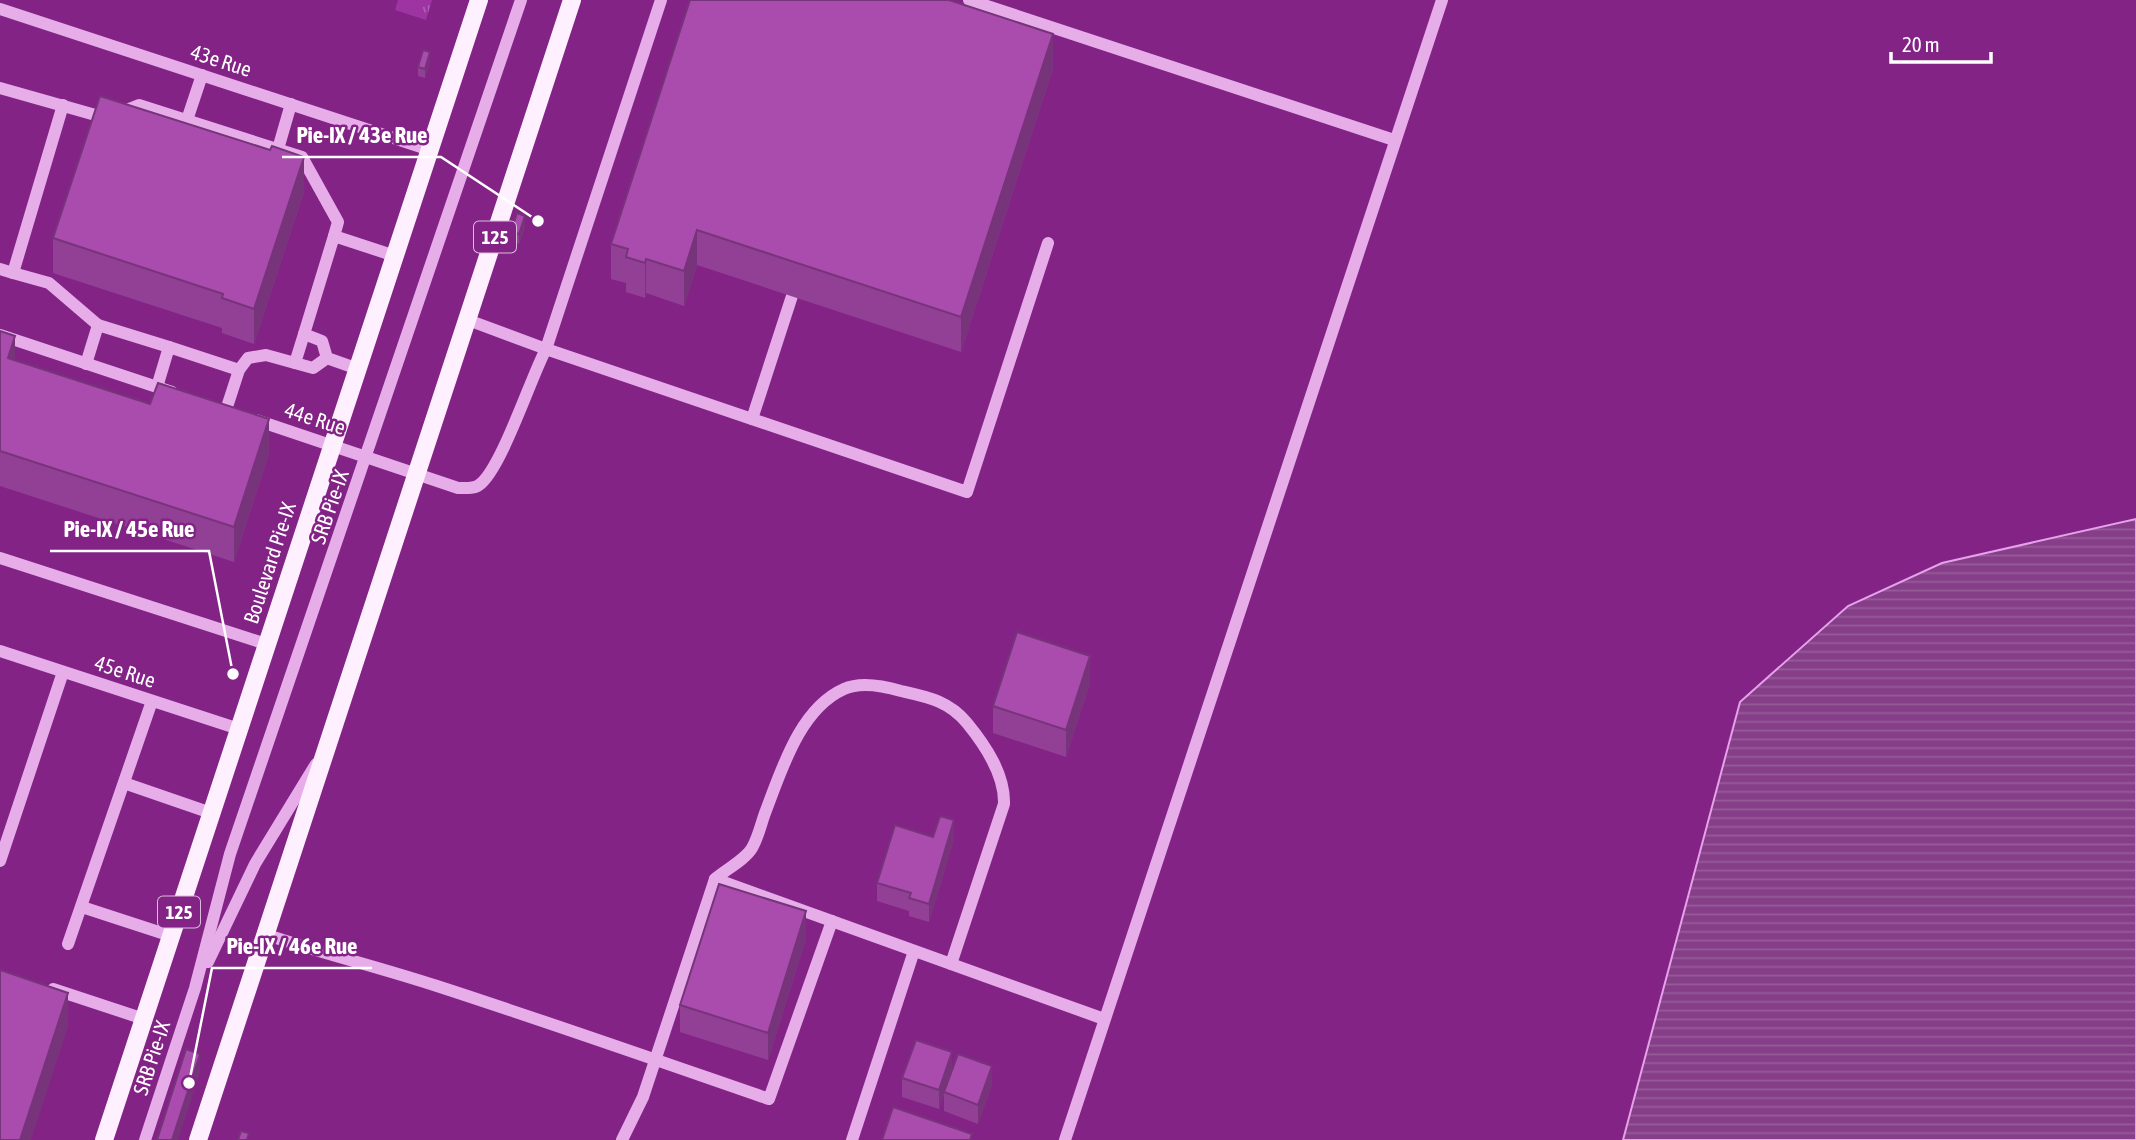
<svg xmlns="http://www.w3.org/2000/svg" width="2136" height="1140" viewBox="0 0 2136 1140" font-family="'Asap Condensed',sans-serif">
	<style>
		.park { fill: url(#park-tufts) }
		.water { fill: url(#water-rules); stroke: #e6a1ea; stroke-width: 2 }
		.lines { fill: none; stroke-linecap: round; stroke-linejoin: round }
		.minor { stroke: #e6ade9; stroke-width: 12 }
		.major { stroke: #fef0fe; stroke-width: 18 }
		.wall { fill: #924096 }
		.shaded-wall { fill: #77347a }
		.building { fill: #aa4bae; stroke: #77347a; stroke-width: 2 }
		.labels { text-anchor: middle; stroke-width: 5; stroke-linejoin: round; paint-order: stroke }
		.shield { fill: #832386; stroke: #dabddb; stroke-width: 2 }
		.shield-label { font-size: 19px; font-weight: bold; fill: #fff }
		.street-label { font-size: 21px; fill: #fff; stroke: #832386 }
		.leader { fill: none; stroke: #fff; stroke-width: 2.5 }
		.callout-dot { fill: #fff; stroke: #832386; stroke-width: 2.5 }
		.callout-label { font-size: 23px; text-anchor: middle; font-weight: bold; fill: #fff; stroke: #832386; stroke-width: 5; stroke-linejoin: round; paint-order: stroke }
	</style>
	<defs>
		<pattern id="park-tufts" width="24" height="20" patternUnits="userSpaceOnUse" patternTransform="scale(1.75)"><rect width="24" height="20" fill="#9d34a2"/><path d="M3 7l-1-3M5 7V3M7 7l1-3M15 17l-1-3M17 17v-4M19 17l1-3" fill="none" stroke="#b15db5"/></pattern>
		<pattern id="water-rules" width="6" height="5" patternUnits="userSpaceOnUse" patternTransform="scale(1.75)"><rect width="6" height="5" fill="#853e87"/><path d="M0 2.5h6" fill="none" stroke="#975b99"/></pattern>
	</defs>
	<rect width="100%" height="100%" fill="#832386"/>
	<path class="park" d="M398 0H432L426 20 395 10Z"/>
	<path class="water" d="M2136 519V1140H1623L1740 702 1848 606 1942 563Z"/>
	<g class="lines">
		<g class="minor">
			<path d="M969 0 1394 140"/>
			<path d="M0 9 430 150"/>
			<path d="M0 88 106 118 139 105 302 157 338 222 334 236"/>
			<path d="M187 120 202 75"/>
			<path d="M278 149 291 104"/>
			<path d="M0 269 13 273 63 105"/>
			<path d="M13 273 49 283 98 325"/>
			<path d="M468 320 546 349 661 0"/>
			<path d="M0 335 172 392"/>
			<path d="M295 363 304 334"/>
			<path d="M86 364 98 325 169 347"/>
			<path d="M358 369 327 358 322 341 304 334 334 236 395 256"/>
			<path d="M157 387 169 347 239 370"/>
			<path d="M226 410 239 370 248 358 266 355 313 368 327 358"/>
			<path d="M752 419 792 296"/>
			<path d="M256 420 458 488C465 488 474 489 479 485 501 470 531 377 546 349L967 492 1048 243"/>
			<path d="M0 558 266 644"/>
			<path d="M0 651 239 729"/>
			<path d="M124 783 211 813"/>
			<path d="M0 861 63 672"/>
			<path d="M715 879C725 870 745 860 752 848 758 838 761 824 765 813 781 772 799 709 844 689 861 681 884 686 901 691 928 697 949 701 967 723 985 745 1005 774 1004 804L951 964"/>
			<path d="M82 907 171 936"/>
			<path d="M264 934C321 953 379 967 437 986 548 1022 659 1061 769 1099L832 921"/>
			<path d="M68 944 152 701"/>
			<path d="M208 962 255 864 316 764"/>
			<path d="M53 989 144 1019"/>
			<path d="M145 1140 195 988 230 854 521 0"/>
			<path d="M622 1140 643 1097 715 879 1104 1019"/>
			<path d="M852 1140 914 951"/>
			<path d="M1065 1140 1442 0"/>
		</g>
		<g class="major">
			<path d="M104 1140 479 0"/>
			<path d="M198 1140 572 0"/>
		</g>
	</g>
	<g class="wall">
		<path d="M430 62 425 78 418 76V67Z"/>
		<path d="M1053 69 961 352 697 265 684 306 646 293 645 298 626 292V283L611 279V244Z"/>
		<path d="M270 150 304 192 254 344 222 333V328L53 273V238Z"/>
		<path d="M525 226 519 244 511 241V232Z"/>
		<path d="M0 331 15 360 269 454 234 562 0 486Z"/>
		<path d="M1090 683 1066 757 993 733V706Z"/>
		<path d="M933 837 954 839 929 922 909 916V911L877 901V883Z"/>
		<path d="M806 939 768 1060 680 1032V1005Z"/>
		<path d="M952 1070 992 1085 978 1124 944 1111V1094L939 1109 902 1097V1078Z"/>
	</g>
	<g class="shaded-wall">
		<path d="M1053 34V69L961 352V317Z"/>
		<path d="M430 52V62L425 78V69Z"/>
		<path d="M304 157V192L254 344V309Z"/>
		<path d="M525 216V226L519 244V234Z"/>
		<path d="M697 230V265L684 306V271Z"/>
		<path d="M646 259V293L645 298V263Z"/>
		<path d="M15 336V371L8 358Z"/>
		<path d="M269 419V454L234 562V527Z"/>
		<path d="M1090 656V683L1066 757V730Z"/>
		<path d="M954 820V839L929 922V904Z"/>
		<path d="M806 911V939L768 1060V1033Z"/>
		<path d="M68 993V1027L31 1140H20Z"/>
		<path d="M952 1052V1070L939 1109V1090Z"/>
		<path d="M200 1054V1073L178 1140H172Z"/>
		<path d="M992 1066V1085L978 1124V1105Z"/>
	</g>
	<g class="building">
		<path d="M690 0H949L1053 34 961 317 697 230 684 271 646 259 645 263 626 257 628 249 611 244Z"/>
		<path d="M423 50 430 52 425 69 418 67Z"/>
		<path d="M100 96 270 150 272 146 304 157 254 309 222 298 223 294 53 238Z"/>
		<path d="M517 213 525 216 519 234 511 232Z"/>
		<path d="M0 331 15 336 8 358 150 404 158 383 269 419 234 527 0 451Z"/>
		<path d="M1017 632 1090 656 1066 730 993 706Z"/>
		<path d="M940 816 954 820 929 904 909 898 911 893 877 883 895 825 933 837Z"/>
		<path d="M719 884 806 911 768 1033 680 1005Z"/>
		<path d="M0 970 68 993 20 1140H0Z"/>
		<path d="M916 1040 952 1052 939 1090 902 1078Z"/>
		<path d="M186 1049 200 1054 172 1140H157Z"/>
		<path d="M958 1054 992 1066 978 1105 944 1092Z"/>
		<path d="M893 1107 972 1134 970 1140H882Z"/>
		<path d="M241 1131 249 1133 247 1140H238Z"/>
	</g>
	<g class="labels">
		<g class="shield">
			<rect x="474" y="221.5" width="42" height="31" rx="5"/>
			<rect x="158" y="896.5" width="42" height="31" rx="5"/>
		</g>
		<g class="shield-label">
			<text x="495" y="244">125</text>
			<text x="179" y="919">125</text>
		</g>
		<g class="street-label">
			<text transform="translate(221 61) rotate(18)" y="7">43e Rue</text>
			<text transform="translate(315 419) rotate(18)" y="7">44e Rue</text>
			<text transform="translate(330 507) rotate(-71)" y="7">SRB Pie-IX</text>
			<text transform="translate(270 563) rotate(-72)" y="7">Boulevard Pie-IX</text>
			<text transform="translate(125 672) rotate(18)" y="7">45e Rue</text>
			<text transform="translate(152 1058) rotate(-72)" y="7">SRB Pie-IX</text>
		</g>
	</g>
	<path class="leader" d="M538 221L441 157H282M233 674L209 551H50M189 1083L212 968H372"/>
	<g class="callout-dot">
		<circle cx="538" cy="221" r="7"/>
		<circle cx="233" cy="674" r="7"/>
		<circle cx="189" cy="1083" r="7"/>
	</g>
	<g class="callout-label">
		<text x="362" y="143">Pie-IX / 43e Rue</text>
		<text x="129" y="537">Pie-IX / 45e Rue</text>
		<text x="292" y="954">Pie-IX / 46e Rue</text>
	</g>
	<path d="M1891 52v10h100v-10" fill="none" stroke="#ffffff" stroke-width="3.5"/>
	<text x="1902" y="52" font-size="21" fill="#ffffff" stroke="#832386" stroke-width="5" paint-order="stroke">20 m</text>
</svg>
